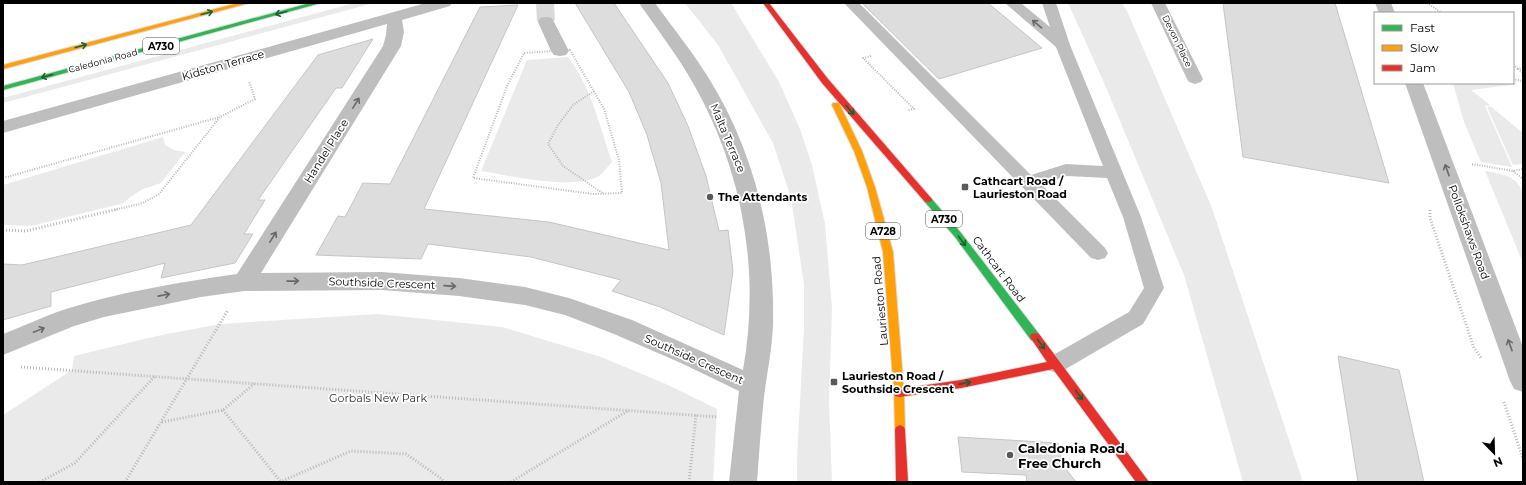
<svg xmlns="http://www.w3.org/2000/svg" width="1526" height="485" viewBox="0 0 1526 485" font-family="Montserrat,sans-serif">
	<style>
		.green { fill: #eaeaea }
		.building { fill: #ddd; stroke: #c5c5c5 }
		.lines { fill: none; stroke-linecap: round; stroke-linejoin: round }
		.street-tunnel { stroke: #d9d9d9; stroke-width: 18; stroke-dasharray: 18 9; stroke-linecap: butt }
		.fast-casing { stroke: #dbdbdb; stroke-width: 2 }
		.slow-casing { stroke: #dbdbdb; stroke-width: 2 }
		.jam-casing { stroke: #dbdbdb; stroke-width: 2 }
		.path-far1 { stroke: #b8b8b8; stroke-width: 2; stroke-dasharray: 1 1.5; stroke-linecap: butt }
		.path { stroke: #b8b8b8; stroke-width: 3; stroke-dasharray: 1 2; stroke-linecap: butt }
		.lane { fill: #bebebe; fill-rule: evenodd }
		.street { fill: #bebebe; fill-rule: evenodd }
		.fast { fill: #30b455; fill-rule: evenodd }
		.slow { fill: #ff9f0a; fill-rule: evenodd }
		.jam { fill: #e5322d; fill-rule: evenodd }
		.oneway { stroke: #1a632f }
		.oneway2 { stroke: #686868 }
		.poi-dot { fill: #595959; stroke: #fff; stroke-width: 1.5 }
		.labels { text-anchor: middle; stroke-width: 3.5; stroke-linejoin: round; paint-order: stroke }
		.far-street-label { font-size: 9px; fill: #000; stroke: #fff }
		.shield { fill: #fff; stroke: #4c4c4c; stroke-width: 1 }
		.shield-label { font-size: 10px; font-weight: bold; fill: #000 }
		.street-label { font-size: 11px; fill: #000; stroke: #fff }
		.poi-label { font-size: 11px; font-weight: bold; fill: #000; stroke: #fff; text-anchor: start }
		.park-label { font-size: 11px; fill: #303030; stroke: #fff }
		.near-poi-label { font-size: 13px; font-weight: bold; fill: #000; stroke: #fff; text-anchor: start }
	</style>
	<rect width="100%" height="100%" fill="#fff"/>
	<g class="green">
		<path d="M354 3H374L3 103V98Z"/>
		<path d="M685 3H730L733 6 779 82 800 129 812 165 825 224 832 308 829 402 832 482H797V458L804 328V285L791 198 773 143 718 45Z"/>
		<path d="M1068 3H1122L1128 13 1212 208 1303 482H1243L1184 275 1105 85Z"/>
		<path d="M568 57C591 87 600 127 612 162 607 167 602 175 597 177 569 190 512 176 481 171L527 60Z"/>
		<path d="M1513 82 1518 84 1471 90 1490 105 1485 106 1512 167 1481 162 1464 122 1453 83Z"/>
		<path d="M1490 106 1523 133V164L1513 165 1487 107Z"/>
		<path d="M163 137 165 145 174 150 185 152 161 183 143 189 129 198 124 203 31 226 3 225V185Z"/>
		<path d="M1485 171C1502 174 1515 175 1523 192V263Z"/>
		<path d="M378 314 502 327 601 357 666 384 717 409 713 482H3V415L72 370 74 356 157 336 220 324Z"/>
	</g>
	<g class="building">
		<path d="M575 3H614L668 83 688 126 706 176 719 231 728 230 733 271 724 335 660 307 612 291 621 280 531 257 428 244 421 259 316 255 338 216 345 217 363 183 390 184 480 7 518 5 424 209 549 222 669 250 661 183 647 135 629 92Z"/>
		<path d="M862 3H988L1042 48 939 79Z"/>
		<path d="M1223 3H1335L1389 183 1243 157Z"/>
		<path d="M373 39 342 88H336L258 200H265L244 234H253L235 263 161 278 165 263 51 292V306L3 320V264L22 265 191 225 318 55Z"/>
		<path d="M1338 356 1399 370 1424 482H1358Z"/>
		<path d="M958 437 1058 443 1062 464 1076 482H1027L1026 475 962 472Z"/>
	</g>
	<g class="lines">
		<path class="street-tunnel" d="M545 3 546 22"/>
		<defs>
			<g id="fast">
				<path d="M310 3H321L3 90V86Z"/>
				<path d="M928 197 931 198 961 233 1039 334 1040 337 1039 340 1035 341 1031 340 955 237 925 202 924 200 925 198Z"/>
			</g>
			<g id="slow">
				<path d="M238 3H249L3 69V65Z"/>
				<path d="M833 103H839L840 105 862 151 875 187 893 252 904 393 905 430 904 433 900 435 896 433 895 430 894 393 883 252 867 187 854 151 832 105Z"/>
			</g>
			<g id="jam">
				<path d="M763 3H769L828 79 931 198 932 200 931 202H925L822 83Z"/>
				<path d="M1035 333 1039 334 1149 482H1136L1053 369 961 388 899 397 895 396 894 393 895 390 899 389 961 380 1047 362 1030 337 1031 334Z"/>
				<path d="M900 425 904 427 905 430 908 482H896L895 430 896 427Z"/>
			</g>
		</defs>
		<use href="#fast" class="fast-casing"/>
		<use href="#slow" class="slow-casing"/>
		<use href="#jam" class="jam-casing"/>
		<g class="path-far1">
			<path d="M1427 3 1442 13"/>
			<path d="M570 50 604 109 619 160 622 193 593 194 473 178 507 86 524 53Z"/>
			<path d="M871 56 863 58 914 109 908 110"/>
			<path d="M1513 65 1518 69"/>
			<path d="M1523 68 1518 69 1523 73"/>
			<path d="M1513 79 1523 81"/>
			<path d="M594 91 573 105 558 125 548 144 563 166 604 194"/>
			<path d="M1472 164 1513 171 1523 169"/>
			<path d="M1513 171 1523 179"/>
			<path d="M3 178 220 117"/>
			<path d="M114 210 143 203 159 194 220 117 255 99 249 81"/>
		</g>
		<g class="path">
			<path d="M1430 210V218L1474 348 1482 359"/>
			<path d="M3 230 26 231 118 209"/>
			<path d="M21 367 718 417"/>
			<path d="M1504 402 1523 459"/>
			<path d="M223 410 281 482"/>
			<path d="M162 422 223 410 254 384"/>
			<path d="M40 482 75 463 155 376"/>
			<path d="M125 482 228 310"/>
			<path d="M280 482 351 451 406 454 442 479 443 482"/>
			<path d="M511 482 629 410"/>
			<path d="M689 482 696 415"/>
		</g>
		<g class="lane">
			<path d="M844 3H859L1031 175 1066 164 1103 166 1056 47 1005 3H1021L1050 27 1042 3H1056L1070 45 1141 217 1164 288 1143 324 1064 370 1056 373 1048 370 1045 364 1048 358 1129 312 1144 288 1123 217 1107 178 1067 176 1041 184 1105 248 1108 253 1105 258 1098 260 1091 258Z"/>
			<path d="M1151 3H1165L1203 79 1201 82 1195 84 1189 82 1187 79Z"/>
		</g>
		<g class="street">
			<path d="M426 3H452L450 6 402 20 404 32 401 46 261 273 382 272 459 278 525 287 569 298 632 320 743 370C761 269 742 166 690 78 675 52 656 28 639 3H655C673 28 692 51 708 77 755 152 775 238 773 325 772 350 767 373 764 397 761 426 759 454 757 482H729L739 391 681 363 614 334 565 315 525 305 459 296 382 290 244 291 201 297 104 317 74 326 3 355V334C24 326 44 316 66 309 119 292 182 282 237 274L383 46 386 35 387 24 3 133V121Z"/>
			<path d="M1375 3H1391L1395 13H1379Z"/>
			<path d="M546 17 552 18 554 22 569 51 566 55 560 56 554 55 551 51 538 22 540 18Z"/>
			<path d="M1405 83H1423L1523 347V392L1514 389 1510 381Z"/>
		</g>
		<use href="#fast" class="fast"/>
		<use href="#slow" class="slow"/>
		<use href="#jam" class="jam"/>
	</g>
	<defs><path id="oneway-shaft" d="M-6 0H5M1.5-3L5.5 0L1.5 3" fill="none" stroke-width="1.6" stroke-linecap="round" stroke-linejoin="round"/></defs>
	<g class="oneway">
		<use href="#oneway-shaft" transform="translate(207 13) rotate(-15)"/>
		<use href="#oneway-shaft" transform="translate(281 13) rotate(165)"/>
		<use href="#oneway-shaft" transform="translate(81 46) rotate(-15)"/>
		<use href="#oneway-shaft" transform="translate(47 76) rotate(165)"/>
		<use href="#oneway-shaft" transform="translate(850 110) rotate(49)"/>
		<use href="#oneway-shaft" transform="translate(962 241) rotate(53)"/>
		<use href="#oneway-shaft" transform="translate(1041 344) rotate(53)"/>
		<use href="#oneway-shaft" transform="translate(965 383) rotate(-11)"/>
		<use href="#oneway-shaft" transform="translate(1079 395) rotate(54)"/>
	</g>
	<g class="oneway2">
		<use href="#oneway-shaft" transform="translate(1037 24) rotate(-141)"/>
		<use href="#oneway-shaft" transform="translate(356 103) rotate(-58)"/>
		<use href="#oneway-shaft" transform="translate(1447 170) rotate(-110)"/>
		<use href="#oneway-shaft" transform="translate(273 237) rotate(-58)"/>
		<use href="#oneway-shaft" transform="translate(293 281) rotate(-1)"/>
		<use href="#oneway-shaft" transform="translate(450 286) rotate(4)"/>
		<use href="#oneway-shaft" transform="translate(164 295) rotate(-11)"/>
		<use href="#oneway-shaft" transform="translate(39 330) rotate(-22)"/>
		<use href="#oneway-shaft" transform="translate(1510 345) rotate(-110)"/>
	</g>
	<g class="poi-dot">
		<rect x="961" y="183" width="8" height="8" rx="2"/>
		<circle cx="710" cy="197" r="4"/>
		<rect x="830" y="378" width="8" height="8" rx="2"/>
		<circle cx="1010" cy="455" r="4"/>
	</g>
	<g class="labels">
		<g class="far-street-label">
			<text transform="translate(1177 41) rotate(64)" y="3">Devon Place</text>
			<text transform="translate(103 61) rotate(-15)" y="3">Caledonia Road</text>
		</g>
		<g class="shield">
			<rect x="143" y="38" width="36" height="16" rx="3"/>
			<rect x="926" y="211" width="36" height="16" rx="3"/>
			<rect x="866" y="223" width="34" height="16" rx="3"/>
		</g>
		<g class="shield-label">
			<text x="161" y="50">A730</text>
			<text x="944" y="223">A730</text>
			<text x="883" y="235">A728</text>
		</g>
		<g class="street-label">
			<text transform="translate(223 65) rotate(-16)" y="4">Kidston Terrace</text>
			<text transform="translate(728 138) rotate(67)" y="4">Malta Terrace</text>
			<text transform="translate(326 151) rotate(-58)" y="4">Handel Place</text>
			<text transform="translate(1469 232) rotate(70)" y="4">Pollokshaws Road</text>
			<text transform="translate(999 269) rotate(53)" y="4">Cathcart Road</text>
			<text transform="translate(382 283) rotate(2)" y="4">Southside Crescent</text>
			<text transform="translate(880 301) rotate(-95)" y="4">Laurieston Road</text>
			<text transform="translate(694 359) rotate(24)" y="4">Southside Crescent</text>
		</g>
		<g class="poi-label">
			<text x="973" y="185">Cathcart Road /<tspan x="973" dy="13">Laurieston Road</tspan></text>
			<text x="718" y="201">The Attendants</text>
			<text x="842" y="380">Laurieston Road /<tspan x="842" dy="13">Southside Crescent</tspan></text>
		</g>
		<g class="park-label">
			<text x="378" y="402">Gorbals New Park</text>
		</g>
		<g class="near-poi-label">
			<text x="1018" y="453">Caledonia Road<tspan x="1018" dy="15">Free Church</tspan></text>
		</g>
	</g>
	<rect width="1526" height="485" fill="none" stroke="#000000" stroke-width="8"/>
	<rect x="1374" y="12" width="140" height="72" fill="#ffffff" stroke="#999999"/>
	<rect x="1382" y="25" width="20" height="6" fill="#30b455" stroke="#999999"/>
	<text x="1410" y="32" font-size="12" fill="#000000">Fast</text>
	<rect x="1382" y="45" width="20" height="6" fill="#ff9f0a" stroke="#999999"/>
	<text x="1410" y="52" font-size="12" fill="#000000">Slow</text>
	<rect x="1382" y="65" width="20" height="6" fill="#e5322d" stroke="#999999"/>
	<text x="1410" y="72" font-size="12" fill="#000000">Jam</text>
	<g transform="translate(1494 453) rotate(157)" stroke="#ffffff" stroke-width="3" paint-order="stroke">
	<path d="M0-3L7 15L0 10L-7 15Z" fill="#000000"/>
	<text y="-6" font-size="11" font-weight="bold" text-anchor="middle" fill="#000000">N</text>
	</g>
</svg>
